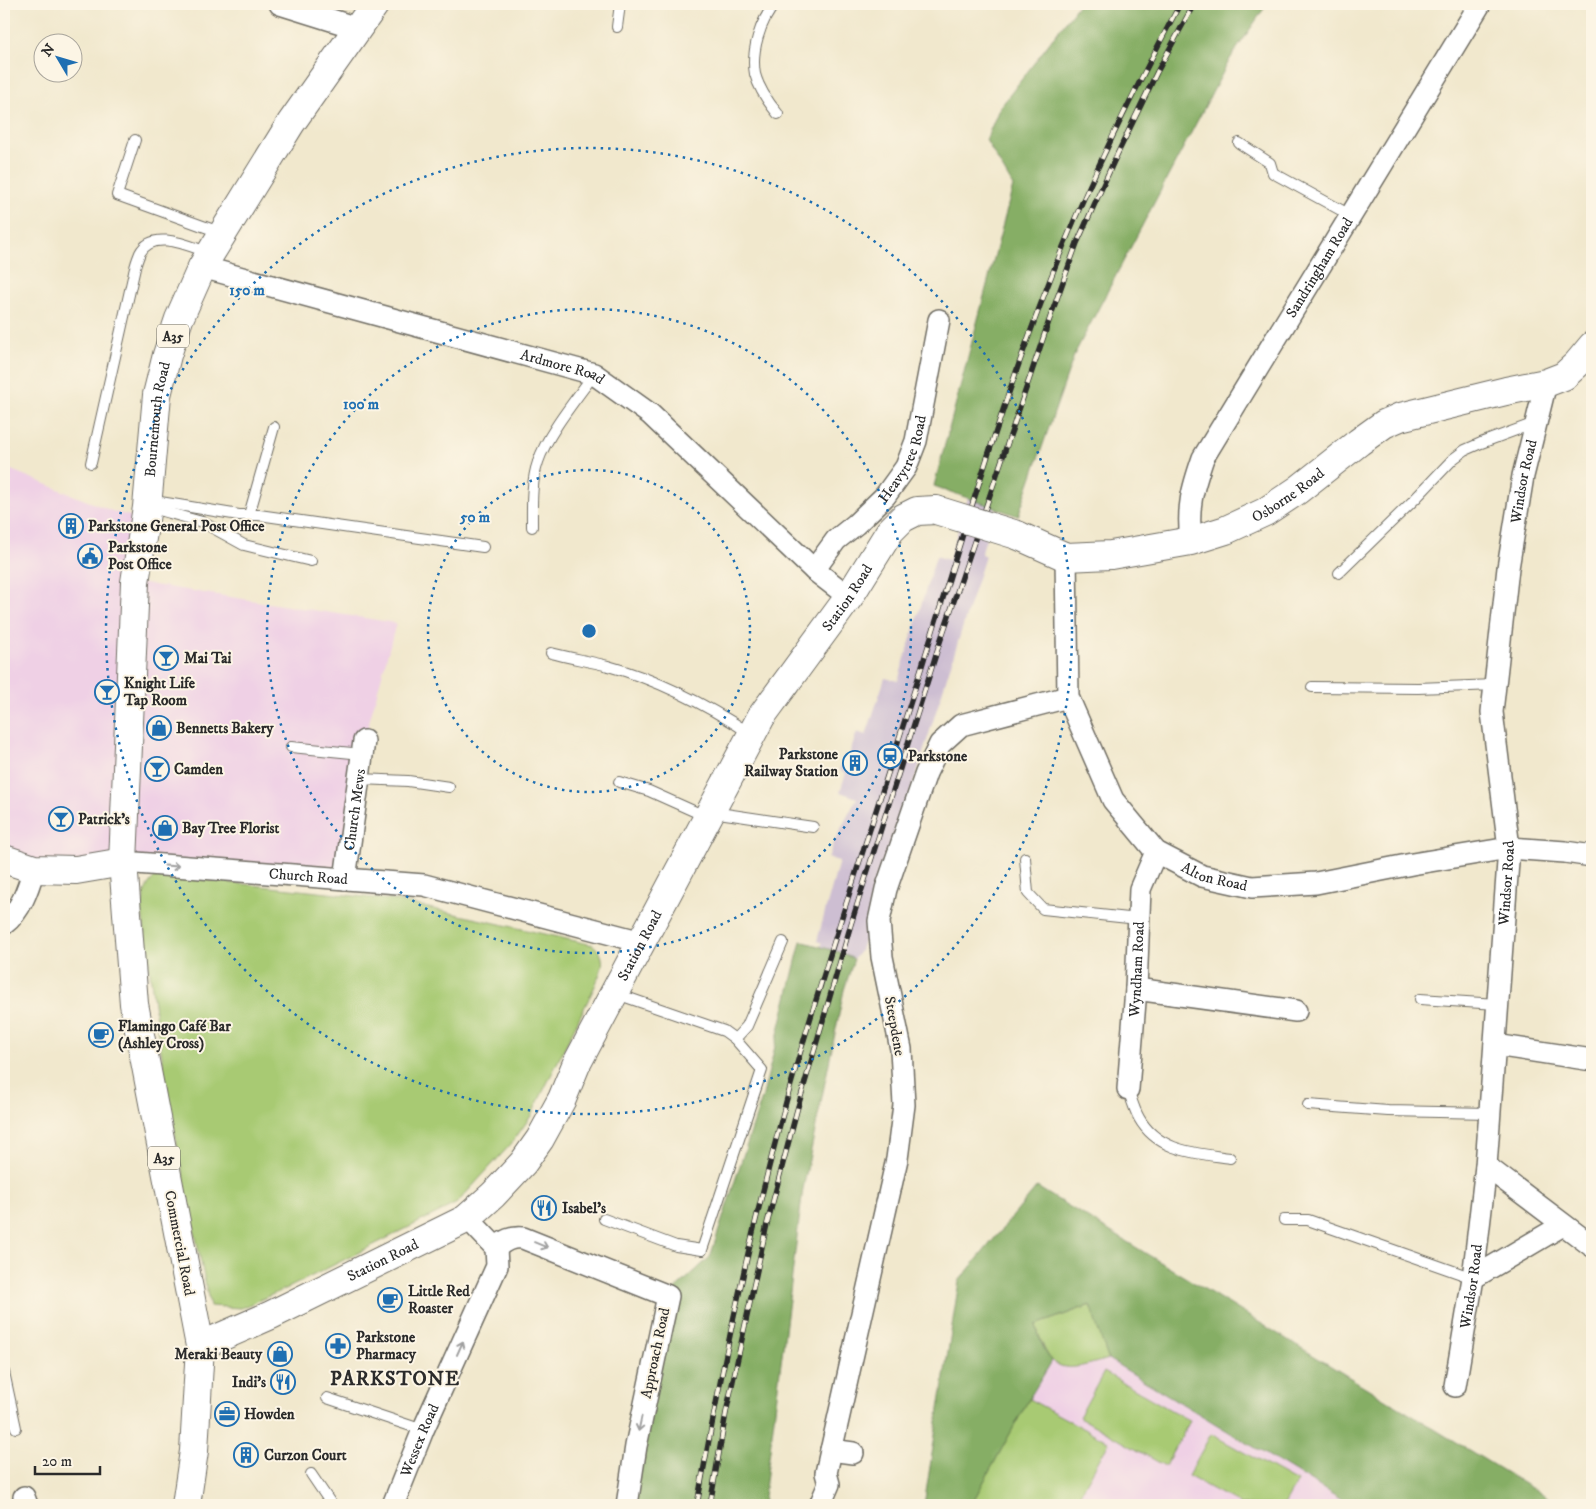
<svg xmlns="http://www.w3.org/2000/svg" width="1596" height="1509" viewBox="0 0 1596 1509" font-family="'IM FELL DW Pica',serif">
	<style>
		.built { fill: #efd0e5 }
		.industrial { fill: #cdbed2 }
		.green { fill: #a8ca73; stroke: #6a7a4f }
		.forest { fill: #86ae65; stroke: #586c48 }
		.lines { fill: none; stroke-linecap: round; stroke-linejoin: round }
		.lane-casing { stroke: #706d64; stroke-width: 12 }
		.street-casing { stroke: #706d64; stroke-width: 24 }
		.secondary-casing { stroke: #706d64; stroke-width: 30 }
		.highway-casing { stroke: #706d64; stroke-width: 30 }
		.lane { stroke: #fff; stroke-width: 10 }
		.street { stroke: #fff; stroke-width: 21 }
		.secondary { stroke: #fff; stroke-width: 28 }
		.highway { stroke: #fff; stroke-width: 28 }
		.rail-casing { stroke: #2b2b2b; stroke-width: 5.5 }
		.rail { stroke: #fcf5e5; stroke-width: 4; stroke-dasharray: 11; stroke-linecap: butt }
		.secondary-bridge-casing { stroke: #706d64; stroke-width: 30; stroke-linecap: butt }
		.secondary-bridge { stroke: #fff; stroke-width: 28 }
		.oneway { stroke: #a0a0a0 }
		.ring { fill: none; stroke: #1f6fb2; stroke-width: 2.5; stroke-dasharray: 2.5 5 }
		.labels { text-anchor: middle; stroke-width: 4; stroke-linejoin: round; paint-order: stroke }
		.shield { fill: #fcf5e5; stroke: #6a6863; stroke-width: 1 }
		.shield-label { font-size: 14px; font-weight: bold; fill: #2b2b2b }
		.street-label { font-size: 15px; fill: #2b2b2b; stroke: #fcf5e5 }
		.poi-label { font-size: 15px; font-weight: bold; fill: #2b2b2b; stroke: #fcf5e5; text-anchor: start }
		.district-label { font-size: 20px; font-weight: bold; letter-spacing: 1px; fill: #2b2b2b; stroke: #fcf5e5 }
		.centre { fill: #1f6fb2; stroke: #fcf5e5; stroke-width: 2.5 }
		.ring-label { font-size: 15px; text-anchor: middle; font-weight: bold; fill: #1f6fb2; stroke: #fcf5e5; stroke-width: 4; stroke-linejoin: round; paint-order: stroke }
	</style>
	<rect width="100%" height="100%" fill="#fcf5e5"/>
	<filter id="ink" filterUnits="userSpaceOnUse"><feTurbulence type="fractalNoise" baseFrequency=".02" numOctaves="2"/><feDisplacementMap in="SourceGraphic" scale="10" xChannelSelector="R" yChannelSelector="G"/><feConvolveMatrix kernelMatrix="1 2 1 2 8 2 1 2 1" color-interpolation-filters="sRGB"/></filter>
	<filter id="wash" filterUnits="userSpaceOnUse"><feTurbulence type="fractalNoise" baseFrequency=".0096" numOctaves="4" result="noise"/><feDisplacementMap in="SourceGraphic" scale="20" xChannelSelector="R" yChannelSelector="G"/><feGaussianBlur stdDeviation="1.12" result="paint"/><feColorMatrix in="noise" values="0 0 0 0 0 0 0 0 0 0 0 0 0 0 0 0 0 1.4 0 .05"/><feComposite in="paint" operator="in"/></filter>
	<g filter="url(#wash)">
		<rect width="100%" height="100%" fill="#f1e8cd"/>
		<g class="built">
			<path d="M4 467 112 511 145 520 135 582 396 623 364 741 345 879 4 859V562L5 553 4 552Z"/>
			<path d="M1091 1305 1108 1359 1350 1505H971L1029 1399 1052 1361 1047 1355Z"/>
		</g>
		<path class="industrial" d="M1020 327 1042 366 981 554 985 556 861 950 854 959 824 1050 684 1505 788 1056 822 943 817 941 839 861 828 858 835 840 857 798 840 792 846 773 839 770 845 754 849 756 857 732 866 735 885 678 898 681 936 556 949 560Z"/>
		<g class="green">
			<path d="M158 875 393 900 593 945C609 958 601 970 595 986L531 1116 511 1144 457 1203 290 1287 241 1308 210 1306 177 1145 157 1027 142 911C144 896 144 884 158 875Z"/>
			<path d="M1091 1305 1108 1359C1062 1373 1050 1374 1036 1325Z"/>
			<path d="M1104 1372 1190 1421 1165 1466 1079 1417Z"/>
			<path d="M1029 1399 1109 1442 1074 1505H971Z"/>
			<path d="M1211 1434 1297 1482 1284 1505H1241L1188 1476Z"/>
		</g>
		<g class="forest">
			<path d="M1079 4H1267L1230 59 1075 353 1018 516 934 486 1013 186 986 140 999 109Z"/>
			<path d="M801 941 839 952 854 959 844 990 803 1189 763 1505H627L668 1296 710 1257 763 1095Z"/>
			<path d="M1037 1187 1559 1505H1350L1108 1359 1090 1305 1036 1325C1039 1338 1043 1351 1052 1361L1029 1399 971 1505H924L959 1281Z"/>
		</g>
	</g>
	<g filter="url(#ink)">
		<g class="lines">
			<defs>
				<g id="lane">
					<path d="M775 4C760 21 751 51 755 74 759 89 768 102 778 114"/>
					<path d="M617 27 620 4"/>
					<path d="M135 140 117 195 222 233"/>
					<path d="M1239 143 1270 163 1273 173 1350 215"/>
					<path d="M91 463 135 268C136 263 138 258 140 253 153 228 191 247 210 253"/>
					<path d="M148 500 239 515H259L483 547"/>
					<path d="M148 507 202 522 244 545 311 561"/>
					<path d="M249 515 274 427"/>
					<path d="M532 527C532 505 531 482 538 462 547 434 577 398 594 374"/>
					<path d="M1339 573 1415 499 1453 459 1465 450 1481 443 1535 423"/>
					<path d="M551 653C570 658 589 661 608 666 659 680 707 705 751 734"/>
					<path d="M1312 687 1418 688 1495 685"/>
					<path d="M291 747 362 754"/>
					<path d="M359 779 408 781 449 787"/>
					<path d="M619 782 649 791 707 817"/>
					<path d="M712 812 813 827"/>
					<path d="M1025 858 1028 893 1043 909 1138 919"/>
					<path d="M1420 999 1497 1004"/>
					<path d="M735 1039 747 1026 783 942"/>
					<path d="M1128 1089C1131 1098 1134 1109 1139 1118 1158 1152 1196 1153 1230 1158"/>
					<path d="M1308 1105 1388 1111 1490 1113"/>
					<path d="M604 1219 676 1246 702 1250 762 1070 735 1039 724 1031 617 994"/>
					<path d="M1284 1220H1308L1473 1278"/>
					<path d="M4 1372 16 1428"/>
					<path d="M327 1398 423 1430"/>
					<path d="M311 1474 332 1505"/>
				</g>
				<g id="street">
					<path d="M280 4 357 28"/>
					<path id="s1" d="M202 267 594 374 650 414 814 570 849 597"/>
					<path id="s2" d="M1191 541C1187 507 1192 490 1203 458L1480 4"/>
					<path id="s3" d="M1066 557 1068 697 1113 800 1156 852 1202 876 1252 887 1316 883 1412 864 1509 848 1565 852 1592 856"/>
					<path id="s4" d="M814 570 836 540 856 524 885 496 906 467 916 441 939 320"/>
					<path id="s5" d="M123 862 424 885 642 942"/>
					<path id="s6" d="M345 879 364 741"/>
					<path d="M4 924C21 911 28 889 34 869"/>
					<path d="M1136 989 1296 1011"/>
					<path d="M1495 1045 1592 1060"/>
					<path id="s7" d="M1128 1089 1136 989 1140 889 1156 852"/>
					<path d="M1486 1166 1592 1246"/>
					<path d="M496 1248C505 1240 511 1237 523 1238L668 1296 636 1446 627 1505"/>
					<path d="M1473 1278 1563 1225"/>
					<path id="s8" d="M1455 1386 1473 1278 1486 1166 1509 848 1492 712 1508 568 1523 476 1546 383"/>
					<path d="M831 1450 853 1453"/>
					<path d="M24 1497 27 1505"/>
					<path id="s9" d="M393 1505 423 1430 497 1266 496 1248 477 1228 470 1215"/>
					<path d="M820 1505 829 1484 826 1473 897 1159 904 1105 901 1049 882 957 879 921 886 889 926 773 940 744 961 725 1068 697"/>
				</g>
				<g id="secondary">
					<path id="s10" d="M1017 535 1066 557 1111 555 1191 541 1226 530 1265 512 1298 490 1359 442 1384 424 1400 417 1506 391 1546 383 1564 376 1577 364 1592 346"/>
					<path d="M4 859 34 869 76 870 123 862"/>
					<path id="s11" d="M200 1346 271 1315 466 1219 493 1195 523 1163 540 1139 562 1099 576 1065 761 717 849 597 890 531 903 518 917 511 936 510"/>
				</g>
				<g id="highway">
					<path id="s12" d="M186 1505 194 1451 200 1346 134 1004 123 862 135 582 147 507 157 395 167 355 179 319 202 267 291 123 375 4"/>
				</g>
			</defs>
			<use href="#lane" class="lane-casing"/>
			<use href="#street" class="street-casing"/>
			<use href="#secondary" class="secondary-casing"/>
			<use href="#highway" class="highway-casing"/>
			<use href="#lane" class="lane"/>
			<use href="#street" class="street"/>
			<use href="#secondary" class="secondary"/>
			<use href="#highway" class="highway"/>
			<defs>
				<g id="rail">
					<path d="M697 1505C721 1370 750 1234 786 1102 823 969 868 838 909 707 958 553 1002 397 1063 247 1097 164 1138 83 1180 4"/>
					<path d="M710 1505 726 1413 767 1224 797 1110 851 924 938 648 1051 315 1077 243 1114 161 1157 72 1194 4"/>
				</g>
			</defs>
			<use href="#rail" class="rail-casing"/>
			<use href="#rail" class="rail"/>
			<defs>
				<path id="secondary-bridge" d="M936 510 1017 535"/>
			</defs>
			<use href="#secondary-bridge" class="secondary-bridge-casing"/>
			<use href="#secondary-bridge" class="secondary-bridge"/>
		</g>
		<defs><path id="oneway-shaft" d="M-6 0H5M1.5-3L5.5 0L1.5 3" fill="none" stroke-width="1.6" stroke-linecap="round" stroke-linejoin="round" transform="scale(1.25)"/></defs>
		<g class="oneway">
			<use href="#oneway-shaft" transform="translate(172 866) rotate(4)"/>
			<use href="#oneway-shaft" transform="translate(541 1245) rotate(22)"/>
			<use href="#oneway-shaft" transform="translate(460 1348) rotate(-66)"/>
			<use href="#oneway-shaft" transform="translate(640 1424) rotate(102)"/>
		</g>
	</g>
	<g class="ring">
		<circle cx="589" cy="631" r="161"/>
		<circle cx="589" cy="631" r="322"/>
		<circle cx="589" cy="631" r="483"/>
	</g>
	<defs>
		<symbol id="building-ring" viewBox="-11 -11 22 22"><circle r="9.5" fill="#fcf5e5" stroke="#1f6fb2" stroke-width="1.5"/><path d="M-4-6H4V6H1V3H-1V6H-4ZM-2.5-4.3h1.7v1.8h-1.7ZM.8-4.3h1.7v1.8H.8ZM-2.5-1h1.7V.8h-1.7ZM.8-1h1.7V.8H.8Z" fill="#1f6fb2"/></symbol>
		<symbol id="civic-ring" viewBox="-11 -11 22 22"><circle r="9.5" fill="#fcf5e5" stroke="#1f6fb2" stroke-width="1.5"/><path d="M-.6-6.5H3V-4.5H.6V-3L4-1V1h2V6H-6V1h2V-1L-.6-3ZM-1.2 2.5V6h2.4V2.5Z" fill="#1f6fb2"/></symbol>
		<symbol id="bar-ring" viewBox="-11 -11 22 22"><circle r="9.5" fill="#fcf5e5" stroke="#1f6fb2" stroke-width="1.5"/><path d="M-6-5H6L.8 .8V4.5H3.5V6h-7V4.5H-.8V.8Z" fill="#1f6fb2"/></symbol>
		<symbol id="shop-ring" viewBox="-11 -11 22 22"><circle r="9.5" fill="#fcf5e5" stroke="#1f6fb2" stroke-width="1.5"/><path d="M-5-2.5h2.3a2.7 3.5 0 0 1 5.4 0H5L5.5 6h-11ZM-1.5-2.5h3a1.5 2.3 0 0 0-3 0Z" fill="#1f6fb2"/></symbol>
		<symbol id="station-ring" viewBox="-11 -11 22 22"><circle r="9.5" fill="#fcf5e5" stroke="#1f6fb2" stroke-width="1.5"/><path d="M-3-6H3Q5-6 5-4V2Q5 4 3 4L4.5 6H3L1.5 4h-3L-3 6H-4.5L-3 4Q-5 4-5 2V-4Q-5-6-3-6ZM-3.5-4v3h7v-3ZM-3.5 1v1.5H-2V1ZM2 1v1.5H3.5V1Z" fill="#1f6fb2"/></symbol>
		<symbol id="cafe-ring" viewBox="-11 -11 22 22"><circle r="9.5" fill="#fcf5e5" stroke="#1f6fb2" stroke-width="1.5"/><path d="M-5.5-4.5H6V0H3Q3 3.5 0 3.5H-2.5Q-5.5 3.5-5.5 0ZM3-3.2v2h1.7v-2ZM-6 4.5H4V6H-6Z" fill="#1f6fb2"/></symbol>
		<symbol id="restaurant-ring" viewBox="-11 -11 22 22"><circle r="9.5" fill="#fcf5e5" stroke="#1f6fb2" stroke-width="1.5"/><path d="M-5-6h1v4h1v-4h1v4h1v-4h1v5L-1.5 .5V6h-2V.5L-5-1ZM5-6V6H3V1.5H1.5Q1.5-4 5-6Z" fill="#1f6fb2"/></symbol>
		<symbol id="pharmacy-ring" viewBox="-11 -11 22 22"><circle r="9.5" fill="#fcf5e5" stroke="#1f6fb2" stroke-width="1.5"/><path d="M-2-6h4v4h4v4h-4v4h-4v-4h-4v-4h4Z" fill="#1f6fb2"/></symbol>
		<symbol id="office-ring" viewBox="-11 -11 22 22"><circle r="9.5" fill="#fcf5e5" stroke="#1f6fb2" stroke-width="1.5"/><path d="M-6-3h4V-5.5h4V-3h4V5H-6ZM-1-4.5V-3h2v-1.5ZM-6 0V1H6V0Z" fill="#1f6fb2"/></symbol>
	</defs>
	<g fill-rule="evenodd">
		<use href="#building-ring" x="57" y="512" width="28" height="28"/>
		<use href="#civic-ring" x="76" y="542" width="28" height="28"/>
		<use href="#bar-ring" x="152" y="644" width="28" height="28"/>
		<use href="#bar-ring" x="93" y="678" width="28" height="28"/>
		<use href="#shop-ring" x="145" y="714" width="28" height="28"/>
		<use href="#station-ring" x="876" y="742" width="28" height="28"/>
		<use href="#building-ring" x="841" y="749" width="28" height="28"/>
		<use href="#bar-ring" x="143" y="755" width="28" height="28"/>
		<use href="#bar-ring" x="47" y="805" width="28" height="28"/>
		<use href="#shop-ring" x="151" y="814" width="28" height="28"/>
		<use href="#cafe-ring" x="87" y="1021" width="28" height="28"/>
		<use href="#restaurant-ring" x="530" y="1194" width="28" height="28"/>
		<use href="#cafe-ring" x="376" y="1286" width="28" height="28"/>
		<use href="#pharmacy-ring" x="324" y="1332" width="28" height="28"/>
		<use href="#shop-ring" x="266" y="1340" width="28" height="28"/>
		<use href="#restaurant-ring" x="269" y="1368" width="28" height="28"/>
		<use href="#office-ring" x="213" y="1400" width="28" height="28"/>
		<use href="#building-ring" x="232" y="1441" width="28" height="28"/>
	</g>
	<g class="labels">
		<g class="shield">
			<rect x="157" y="324.5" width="32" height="23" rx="4"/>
			<rect x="148" y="1146.5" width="32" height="23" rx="4"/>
		</g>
		<g class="shield-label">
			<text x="173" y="341">A35</text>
			<text x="164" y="1163">A35</text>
		</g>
		<g class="street-label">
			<text dy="5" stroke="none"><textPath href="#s2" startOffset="308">Sandringham Road</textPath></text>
			<text dy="5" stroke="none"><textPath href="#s1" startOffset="374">Ardmore Road</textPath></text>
			<text dy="5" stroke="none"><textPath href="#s12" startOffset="1095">Bournemouth Road</textPath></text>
			<text dy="5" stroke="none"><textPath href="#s4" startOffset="145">Heavytree Road</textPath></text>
			<text dy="5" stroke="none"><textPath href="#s8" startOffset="911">Windsor Road</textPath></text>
			<text dy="5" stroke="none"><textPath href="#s10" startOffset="288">Osborne Road</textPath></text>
			<text dy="5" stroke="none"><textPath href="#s11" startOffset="1028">Station Road</textPath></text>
			<text dy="5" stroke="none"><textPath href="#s6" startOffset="70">Church Mews</textPath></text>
			<text dy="5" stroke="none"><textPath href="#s3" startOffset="384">Alton Road</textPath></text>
			<text dy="5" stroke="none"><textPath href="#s5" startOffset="186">Church Road</textPath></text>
			<text dy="5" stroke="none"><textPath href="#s8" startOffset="506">Windsor Road</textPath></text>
			<text dy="5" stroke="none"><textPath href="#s11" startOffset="622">Station Road</textPath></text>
			<text dy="5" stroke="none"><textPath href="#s7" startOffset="120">Wyndham Road</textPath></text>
			<text transform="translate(895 1026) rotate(80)" y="5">Steepdene</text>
			<text transform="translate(180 1243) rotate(79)" y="5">Commercial Road</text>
			<text dy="5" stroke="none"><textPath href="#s11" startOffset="202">Station Road</textPath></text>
			<text dy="5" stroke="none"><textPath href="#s8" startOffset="101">Windsor Road</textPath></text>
			<text transform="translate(655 1353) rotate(-78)" y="5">Approach Road</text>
			<text dy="5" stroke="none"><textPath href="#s9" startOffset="70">Wessex Road</textPath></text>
		</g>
		<g class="poi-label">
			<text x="88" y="531">Parkstone General Post Office</text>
			<text x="108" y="552">Parkstone<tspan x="108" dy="17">Post Office</tspan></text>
			<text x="184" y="663">Mai Tai</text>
			<text x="124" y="688">Knight Life<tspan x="124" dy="17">Tap Room</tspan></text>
			<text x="176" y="733">Bennetts Bakery</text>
			<text x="838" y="759" text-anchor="end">Parkstone<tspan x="838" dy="17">Railway Station</tspan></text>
			<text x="908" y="761">Parkstone</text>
			<text x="174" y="774">Camden</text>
			<text x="78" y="824">Patrick's</text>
			<text x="182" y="833">Bay Tree Florist</text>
			<text x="118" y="1031">Flamingo Café Bar<tspan x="118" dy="17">(Ashley Cross)</tspan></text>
			<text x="562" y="1213">Isabel's</text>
			<text x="408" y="1296">Little Red<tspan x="408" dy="17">Roaster</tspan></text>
			<text x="356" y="1342">Parkstone<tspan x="356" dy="17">Pharmacy</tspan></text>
			<text x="262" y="1359" text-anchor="end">Meraki Beauty</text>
			<text x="266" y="1387" text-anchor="end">Indi's</text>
			<text x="244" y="1419">Howden</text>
			<text x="264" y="1460">Curzon Court</text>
		</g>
		<g class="district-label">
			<text x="395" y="1385">PARKSTONE</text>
		</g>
	</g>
	<circle cx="589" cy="631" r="8" class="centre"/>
	<g class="ring-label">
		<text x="247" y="295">150 m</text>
		<text x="361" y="409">100 m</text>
		<text x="475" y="522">50 m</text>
	</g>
	<rect width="1596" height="1509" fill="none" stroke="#fcf5e5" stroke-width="20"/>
	<g transform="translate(58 58) rotate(308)"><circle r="24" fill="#fcf5e5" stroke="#a8a49b"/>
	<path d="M0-4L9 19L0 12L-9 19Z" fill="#1f6fb2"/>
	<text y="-8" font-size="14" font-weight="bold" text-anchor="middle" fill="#2b2b2b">N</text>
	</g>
	<path d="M35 1466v8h65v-8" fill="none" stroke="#2b2b2b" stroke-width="2.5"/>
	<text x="42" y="1466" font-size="15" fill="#2b2b2b" stroke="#fcf5e5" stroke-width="4" paint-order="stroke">20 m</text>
</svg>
